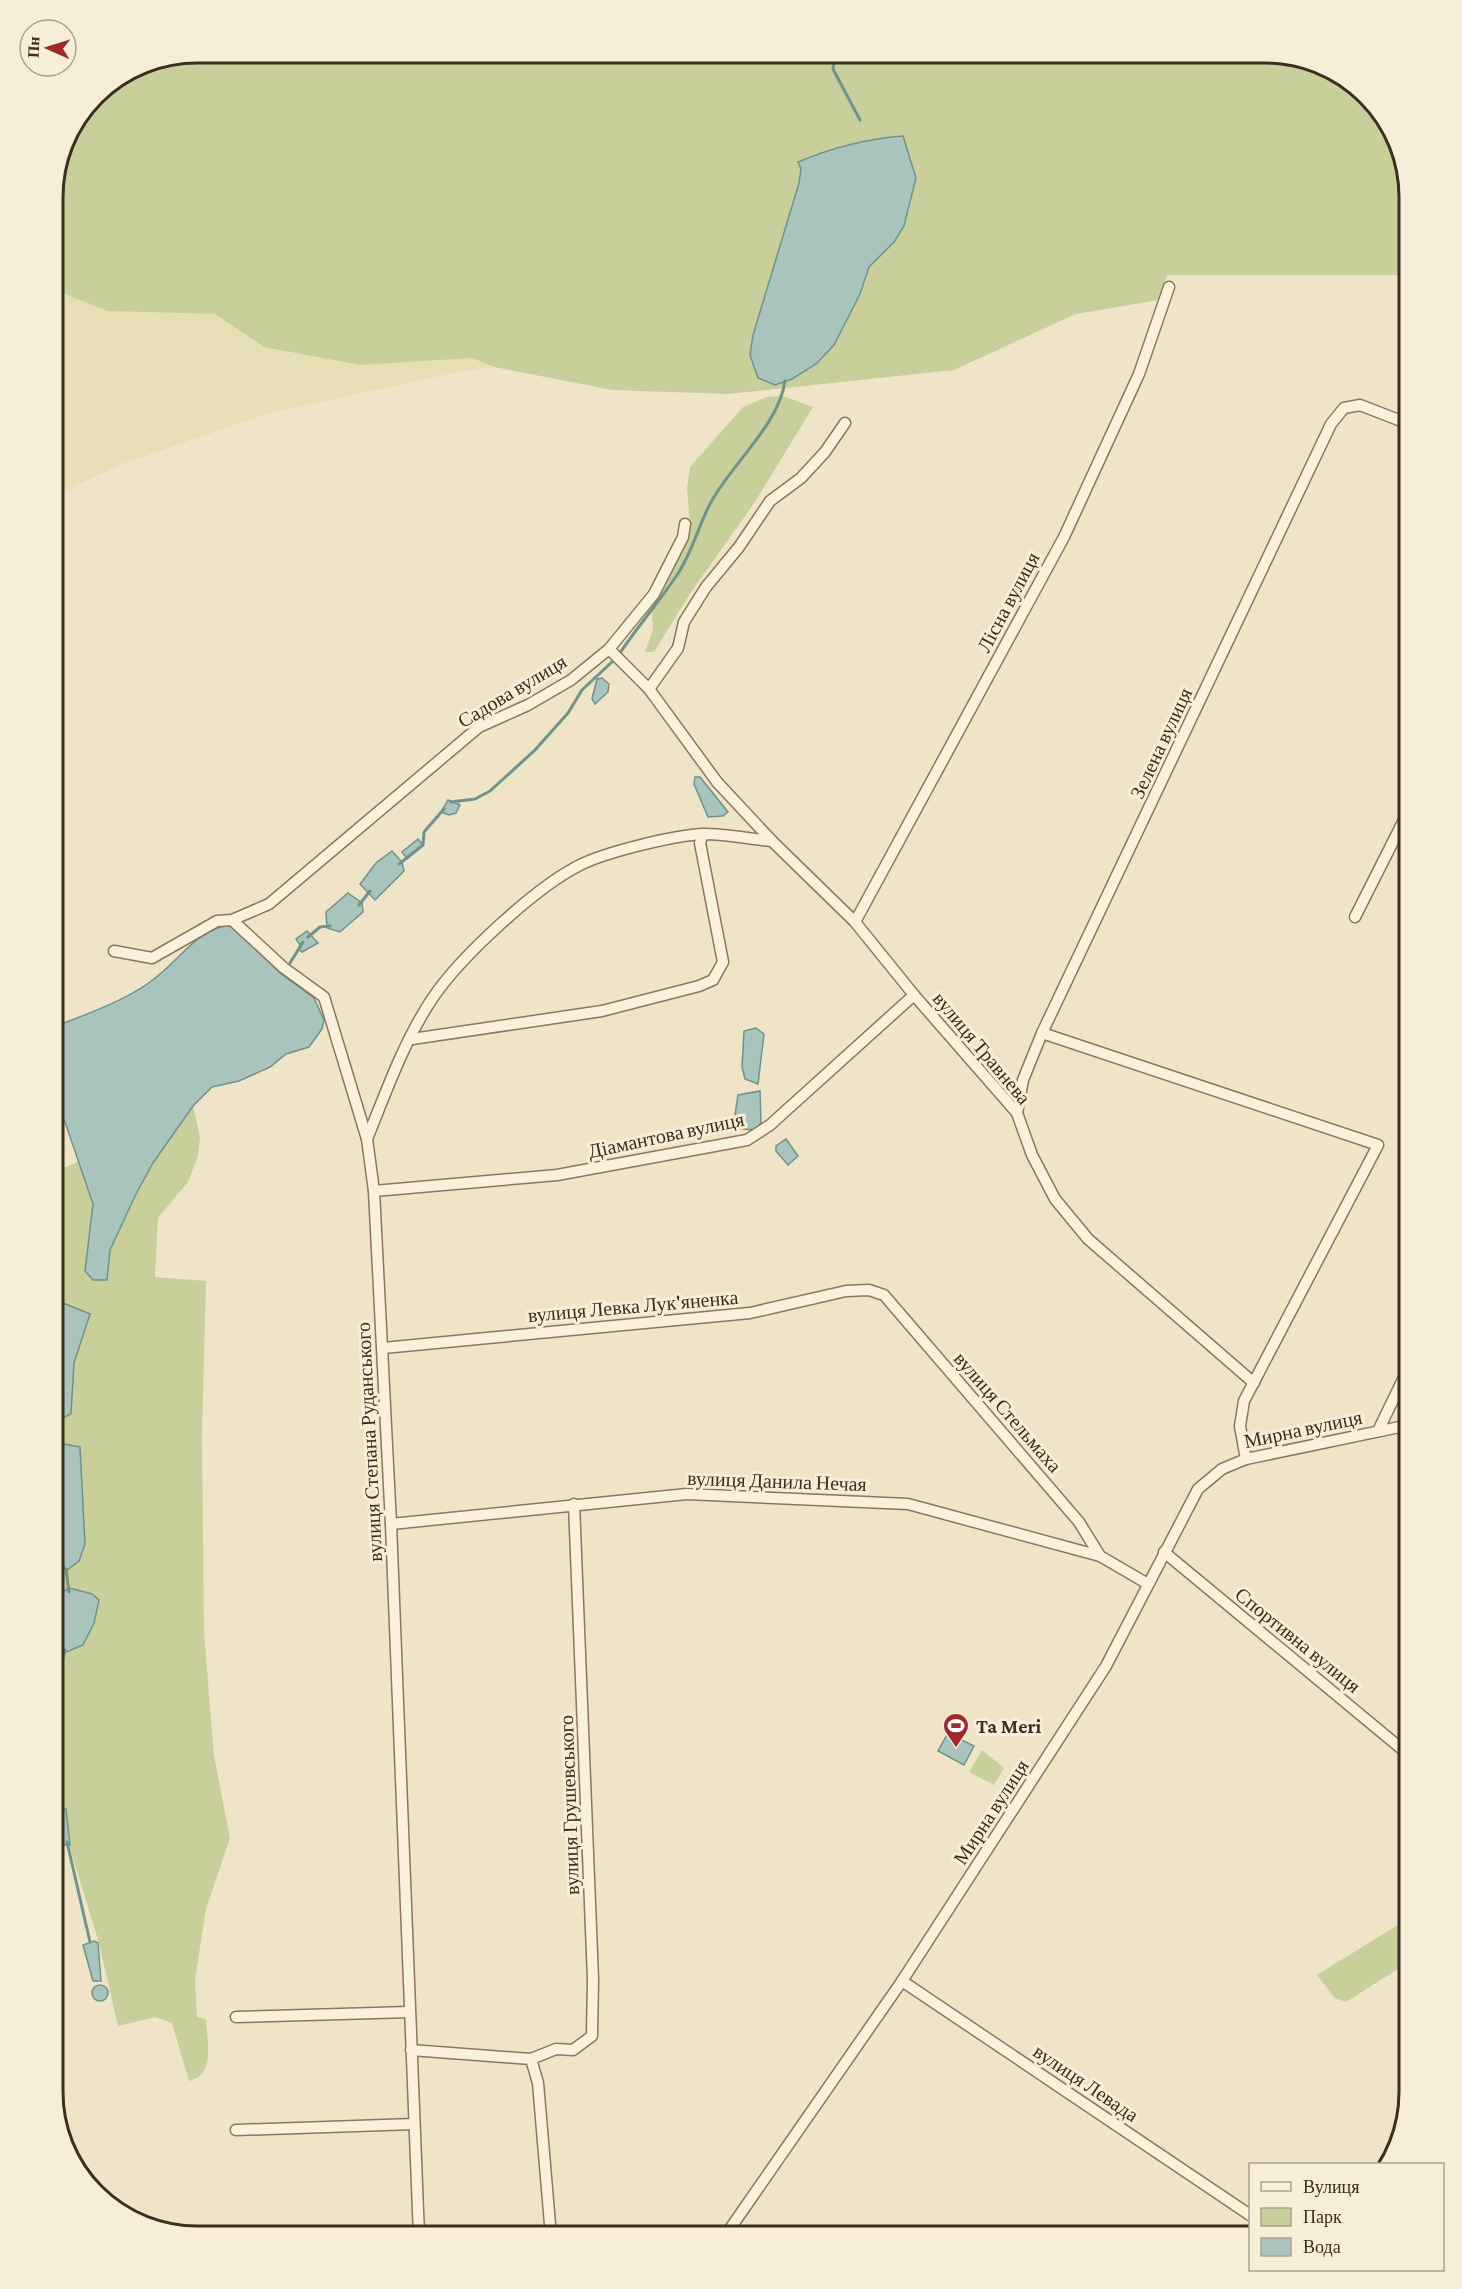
<svg xmlns="http://www.w3.org/2000/svg" width="1462" height="2289" viewBox="0 0 1462 2289" font-family="'Crimson Pro',serif">
	<style>
		.farmland { fill: #e6deb5 }
		.green { fill: #c9cf9b; fill-rule: evenodd }
		.water { fill: #a9c4bc; stroke: #6f938a; stroke-width: 1.5 }
		.lines { fill: none; stroke-linecap: round; stroke-linejoin: round }
		.stream { stroke: #6f938a; stroke-width: 3 }
		.minor-casing { stroke: #8d765c; stroke-width: 13 }
		.minor { stroke: #faf1dc; stroke-width: 10 }
		.labels { text-anchor: middle; stroke-width: 6; stroke-linejoin: round; paint-order: stroke }
		.street-label { font-size: 20px; fill: #3d2e20; stroke: #f7eed8 }
		.poi-label { font-size: 20px; font-weight: bold; fill: #3d2e20; stroke: #f7eed8; text-anchor: start }
		.rim { fill: none; stroke: #3d2e20; stroke-width: 3 }
	</style>
	<rect width="100%" height="100%" fill="#f0e4c8"/>
	<path class="farmland" d="M53 289 107 311 215 314 264 347 360 365 472 358 494 367 458 372 266 414 125 463 53 496Z"/>
	<g class="green">
		<path d="M197 53H1275L1345 77 1394 133 1409 197V275H1167L1159 300 1076 314 954 370 728 394 612 390 494 367 472 358 360 365 264 347 215 314 107 311 53 289V188L64 141 95 94 142 63ZM903 136 894 242 869 267 860 294 834 345 816 364 792 379 753 335 799 183 801 169 798 161C833 146 865 139 903 136Z"/>
		<path d="M783 396 813 407 755 502 689 595 654 652H645L653 630 652 607 673 562 691 532 687 489 690 467 743 407 767 397Z"/>
		<path d="M193 1106 200 1137 198 1156 188 1182 158 1218 155 1277 206 1281 202 1434 204 1632 214 1756 230 1838 206 1909 195 1980 197 2017 206 2019C207 2040 216 2076 189 2081L172 2023 155 2017 118 2026 99 1943 53 1793V1654H56L69 1588 53 1597V1538L58 1558 85 1544 80 1447 53 1442V1413L58 1420 71 1414 74 1363 90 1314 63 1303 53 1326V1252L60 1223 58 1190 64 1168 79 1161 93 1204 85 1271 107 1280 110 1250 136 1194 153 1163Z"/>
		<path d="M982 1750 1004 1768 994 1785 969 1772Z"/>
		<path d="M1409 1918V1962L1346 2002 1335 1998 1317 1975Z"/>
	</g>
	<g class="water">
		<path d="M903 136 916 178 904 226 894 242 869 267 860 294 834 345 816 364 792 379 775 385 758 378 750 355 753 335 799 183 801 169 798 162C833 147 865 139 903 136Z"/>
		<path d="M602 678 609 684 608 692 595 704 592 699 597 679Z"/>
		<path d="M695 777H700L728 812 723 816 708 817 694 784Z"/>
		<path d="M448 800 460 805 456 813 449 815 441 812Z"/>
		<path d="M418 839 423 845 407 859 402 852Z"/>
		<path d="M392 851 402 862 404 871 375 900 360 884 376 863Z"/>
		<path d="M348 893 362 903 363 912 340 932 327 928 326 912Z"/>
		<path d="M228 925 241 934 280 973 314 998 324 1020 322 1029 309 1047 286 1054 270 1067 239 1081 212 1087 193 1106 153 1163 136 1194 110 1250 107 1280H93L85 1271 93 1204 65 1122 53 1107V1027C83 1016 124 1001 150 982 178 963 193 932 228 925Z"/>
		<path d="M307 931 318 943 302 952 298 949 300 945 296 939Z"/>
		<path d="M756 1028 764 1034 758 1084 745 1079 742 1067 744 1031Z"/>
		<path d="M760 1091 761 1123 755 1130 733 1128 738 1095Z"/>
		<path d="M786 1139 798 1156 788 1165 776 1151V1146Z"/>
		<path d="M63 1303 90 1314 74 1363 71 1414 58 1420 53 1413V1326Z"/>
		<path d="M53 1442 80 1447 85 1544 79 1561 66 1571 53 1538Z"/>
		<path d="M69 1588 92 1594 99 1600 94 1623 83 1645 64 1653 53 1654V1597Z"/>
		<path d="M948 1733 974 1746 964 1765 938 1751Z"/>
		<path d="M66 1809 70 1845H61L54 1813Z"/>
		<path d="M94 1941 98 1943 101 1981H93L83 1945Z"/>
		<circle cx="100" cy="1993" r="8"/>
	</g>
	<g class="lines">
		<g class="stream">
			<path d="M835 53 833 69 860 120"/>
			<path d="M620 653C638 626 659 602 677 575 692 553 698 527 710 504 731 464 779 425 785 381"/>
			<path d="M451 802 475 799 490 791 535 750 568 713 582 690 613 661"/>
			<path d="M399 864 423 845 424 832 444 809"/>
			<path d="M359 905 370 891"/>
			<path d="M308 937 320 927 330 926"/>
			<path d="M290 963 303 942"/>
			<path d="M58 1430V1417"/>
			<path d="M66 1569 69 1592"/>
			<path d="M53 1698 65 1650"/>
			<path d="M53 1789 61 1815"/>
			<path d="M67 1842 90 1942"/>
		</g>
		<defs>
			<g id="minor">
				<path d="M609 649 649 689 717 782 772 841 855 922 914 995 1017 1113 1032 1155 1055 1199 1088 1239 1254 1383"/>
				<path d="M649 689 678 648 684 622 706 587 739 547 770 501 801 478 825 452 845 423"/>
				<path d="M1355 917 1409 810"/>
				<path d="M232 920 284 968 324 997 367 1139 374 1191 391 1524 419 2236"/>
				<path d="M855 922 1064 537 1139 374 1169 287"/>
				<path d="M114 951 152 958 217 921 232 920 269 904 479 727 528 705 571 680 609 649 654 594 683 537 685 524"/>
				<path d="M1042 1033 1378 1145 1244 1401 1240 1426 1246 1459"/>
				<path d="M412 1039 602 1011 699 986 713 980 723 962 700 843 703 834"/>
				<path d="M1017 1113 1023 1080 1042 1033 1331 424 1344 408 1360 405 1409 424"/>
				<path d="M367 1139C386 1092 404 1041 432 999 460 957 536 887 580 865 606 852 675 835 704 834 726 834 750 839 772 841"/>
				<path d="M374 1191 557 1175 747 1140 770 1125 914 995"/>
				<path d="M383 1348 750 1313 846 1291 869 1290 884 1295 1079 1522 1100 1556"/>
				<path d="M1378 1431 1409 1367"/>
				<path d="M391 1524 687 1494 908 1504 1100 1556 1148 1584"/>
				<path d="M1164 1552 1409 1755"/>
				<path d="M902 1981 1250 2215"/>
				<path d="M236 2017 409 2012"/>
				<path d="M411 2050 531 2059 538 2083 551 2236"/>
				<path d="M531 2059 556 2049 573 2050 592 2036 593 1979 574 1504"/>
				<path d="M236 2130 414 2124"/>
				<path d="M725 2236 902 1981 1106 1666 1198 1489 1222 1469 1246 1459 1409 1425"/>
			</g>
		</defs>
		<use href="#minor" class="minor-casing"/>
		<use href="#minor" class="minor"/>
	</g>
	<defs>
		<symbol id="stadium-pin" viewBox="-11 -11 22 30"><path d="M0 17L-7.5 6A9.5 9.5 0 1 1 7.5 6Z" fill="#9e2a2b" stroke="#f7eed8"/><path d="M0-5a6.5 5 0 1 0 0 10a6.5 5 0 1 0 0-10ZM-3.5-1.8h7v3.6h-7Z" fill="#fff"/></symbol>
	</defs>
	<g fill-rule="evenodd">
		<use href="#stadium-pin" x="941" y="1711" width="30" height="40"/>
	</g>
	<g class="labels">
		<g class="street-label">
			<text transform="translate(1008 602) rotate(-62)" y="7">Лісна вулиця</text>
			<text transform="translate(512 691) rotate(-31)" y="7">Садова вулиця</text>
			<text transform="translate(1161 743) rotate(-65)" y="7">Зелена вулиця</text>
			<text transform="translate(982 1048) rotate(50)" y="7">вулиця Травнева</text>
			<text transform="translate(666 1135) rotate(-12)" y="7">Діамантова вулиця</text>
			<text transform="translate(633 1306) rotate(-5)" y="7">вулиця Левка Лук'яненка</text>
			<text transform="translate(1008 1412) rotate(49)" y="7">вулиця Стельмаха</text>
			<text transform="translate(1303 1429) rotate(-12)" y="7">Мирна вулиця</text>
			<text transform="translate(369 1442) rotate(-93)" y="7">вулиця Степана Руданського</text>
			<text transform="translate(777 1481) rotate(2)" y="7">вулиця Данила Нечая</text>
			<text transform="translate(1298 1640) rotate(39)" y="7">Спортивна вулиця</text>
			<text transform="translate(569 1805) rotate(-92)" y="7">вулиця Грушевського</text>
			<text transform="translate(991 1812) rotate(-57)" y="7">Мирна вулиця</text>
			<text transform="translate(1086 2083) rotate(34)" y="7">вулиця Левада</text>
		</g>
		<g class="poi-label">
			<text x="976" y="1733">Ta Meri</text>
		</g>
	</g>
	<path d="M0 0H1462V2289H0ZM197 63H1265A134 134 0 0 1 1399 197V2092A134 134 0 0 1 1265 2226H197A134 134 0 0 1 63 2092V197A134 134 0 0 1 197 63Z" fill="#f7eed8" fill-rule="evenodd"/>
	<path class="rim" d="M197 63H1265A134 134 0 0 1 1399 197V2092A134 134 0 0 1 1265 2226H197A134 134 0 0 1 63 2092V197A134 134 0 0 1 197 63Z"/>
	<rect x="1249" y="2163" width="195" height="108" fill="#f7eed8" stroke="#ada18e" stroke-width="1.5"/>
	<rect x="1261" y="2182" width="30" height="9" fill="#faf1dc" stroke="#ada18e" stroke-width="1.5"/>
	<text x="1303" y="2193" font-size="18" fill="#3d2e20">Вулиця</text>
	<rect x="1261" y="2208" width="30" height="18" fill="#c9cf9b" stroke="#ada18e" stroke-width="1.5"/>
	<text x="1303" y="2223" font-size="18" fill="#3d2e20">Парк</text>
	<rect x="1261" y="2238" width="30" height="18" fill="#a9c4bc" stroke="#ada18e" stroke-width="1.5"/>
	<text x="1303" y="2253" font-size="18" fill="#3d2e20">Вода</text>
	<g transform="translate(48 48) rotate(273)"><circle r="28" fill="#f7eed8" stroke="#ada18e" stroke-width="1.5"/>
	<path d="M0-4.5L10 22L0 15L-10 22Z" fill="#9e2a2b"/>
	<text y="-9" font-size="16" font-weight="bold" text-anchor="middle" fill="#3d2e20">Пн</text>
	</g>
</svg>
